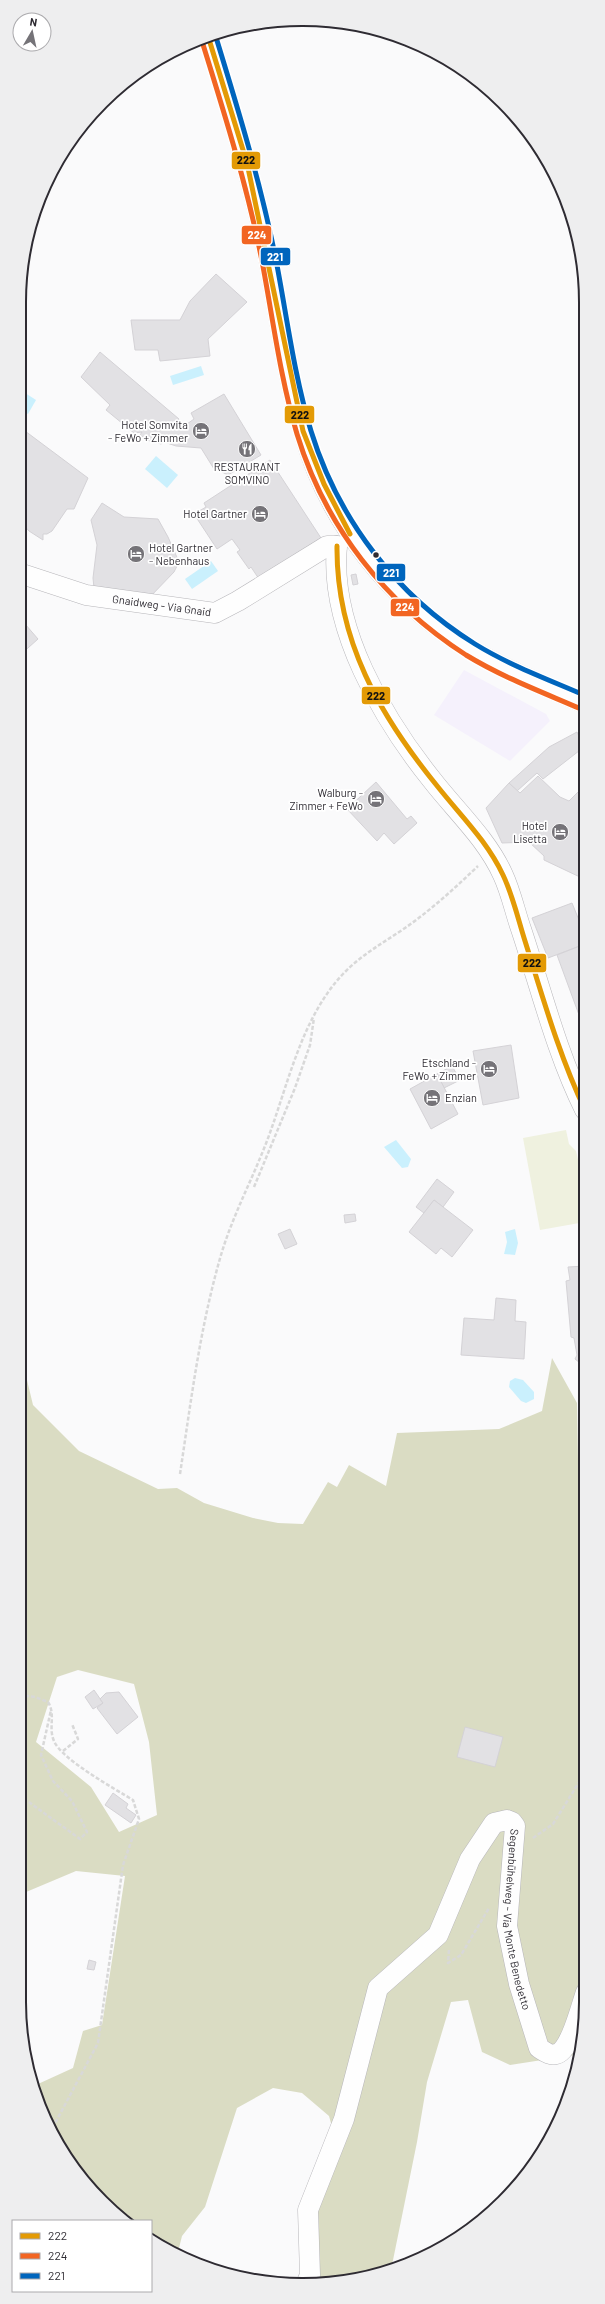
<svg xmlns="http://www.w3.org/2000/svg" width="605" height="2304" viewBox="0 0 605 2304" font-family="Barlow,sans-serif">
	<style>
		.built { fill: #f5f1fc }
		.green { fill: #eff1df }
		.forest { fill: #dadcc3; fill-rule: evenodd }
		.water { fill: #caf0fd }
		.building { fill: #e2e1e4; stroke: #d4d2d6 }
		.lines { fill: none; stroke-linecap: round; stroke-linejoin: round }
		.minor-casing { stroke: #b7b6ba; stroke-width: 21 }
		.path { stroke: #d8d8d8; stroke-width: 2.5; stroke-dasharray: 4 2; stroke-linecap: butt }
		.minor { stroke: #fefefe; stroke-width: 20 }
		.bus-1-casing { stroke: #fff; stroke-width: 8 }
		.bus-2-casing { stroke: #fff; stroke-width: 8 }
		.bus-3-casing { stroke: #fff; stroke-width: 8 }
		.bus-1 { stroke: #e39a05; stroke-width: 5 }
		.bus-2 { stroke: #f26522; stroke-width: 5 }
		.bus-3 { stroke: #0065bd; stroke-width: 5 }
		.bus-dot { fill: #2e2b32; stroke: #fff; stroke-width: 1.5 }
		.labels { text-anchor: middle; stroke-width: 3.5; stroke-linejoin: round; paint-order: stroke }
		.poi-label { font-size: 11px; fill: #2e2b32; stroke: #fff; text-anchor: end }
		.street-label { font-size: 11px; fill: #2e2b32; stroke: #fff }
		.rim { fill: none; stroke: #2e2b32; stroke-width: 2 }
		.line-badge { stroke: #fff; stroke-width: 1.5 }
		.badge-label { font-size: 11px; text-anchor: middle; font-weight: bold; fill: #fff }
		.pale-badge-label { font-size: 11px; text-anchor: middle; font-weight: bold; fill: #111 }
	</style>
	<rect width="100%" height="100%" fill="#fafafb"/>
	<path class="built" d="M464 670 546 714 550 721 510 761 434 715Z"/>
	<path class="green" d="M566 1130 569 1144 576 1151 585 1189V1222L540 1230 523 1138Z"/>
	<path class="forest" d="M19 1322 25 1330 22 1359 33 1405 79 1451 158 1489 177 1488 204 1503 253 1518 278 1523 303 1524 328 1482 337 1487 349 1465 386 1486 397 1433 499 1429 542 1411 552 1358 577 1403 578 1460 585 1463 586 2001 581 2054 510 2065 482 2052 468 2000 451 2002 427 2082 417 2142 391 2270 376 2275 314 2281 310 2251 319 2200 338 2148 329 2116 302 2093 273 2088 237 2108 205 2207 182 2236 177 2256 151 2240V2221H124L90 2189 40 2110 36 2094 38 2084 73 2068 83 2031 102 2025 125 1876 76 1871 19 1895ZM78 1670 134 1684 149 1742 157 1815 119 1832 91 1787 36 1742 57 1677Z"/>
	<g class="water">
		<path d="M201 366 204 375 173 385 170 376Z"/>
		<path d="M19 389 36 400 28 414 19 409Z"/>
		<path d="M156 456 178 475 167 488 145 469Z"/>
		<path d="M211 561 218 571 192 589 185 579Z"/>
		<path d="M396 1140 411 1159 408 1167 402 1168 384 1147Z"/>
		<path d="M515 1229 518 1243 515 1255 504 1254 507 1242 505 1232Z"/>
		<path d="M515 1378 523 1380 534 1392V1399L526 1403 521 1401 509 1387 510 1381Z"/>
	</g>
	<g class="building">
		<path d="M216 274 247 302 208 339 210 356 160 361 158 350H135L131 320H180L190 301Z"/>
		<path d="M100 352 179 419 175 426 187 424 194 419 191 413 224 394 261 455 228 475 222 472 219 468 214 469 201 448 176 446 164 442 161 444 147 440 140 435 142 432 134 433 106 410 110 405 81 377Z"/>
		<path d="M21 428 88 478 74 509H67L52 531 47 534H43V540L29 531 19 520V431Z"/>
		<path d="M270 460 321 538 259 579 251 567 249 569 237 552 240 550 232 539 217 549 194 514 206 507 204 503Z"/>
		<path d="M102 503 124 517 158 519 168 537 179 562 174 572 149 598 94 588 93 578 97 545 91 520Z"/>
		<path d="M356 574 358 584 353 585 351 575Z"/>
		<path d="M19 617 38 639 19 656Z"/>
		<path d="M577 732 584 747 543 779 537 773 517 791 509 783 549 747Z"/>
		<path d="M538 776 560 797 569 801 584 786V877L582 878 544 860V856L529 842 502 843 486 808 509 783 520 793Z"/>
		<path d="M376 782 407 819 411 816 417 823 394 844 384 833 377 841 347 809Z"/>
		<path d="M572 903 585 935V944L548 958 532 918Z"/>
		<path d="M585 944V1022L582 1023 557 955Z"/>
		<path d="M511 1045 519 1098 483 1105 473 1051Z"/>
		<path d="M452 1066 460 1080 444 1088 437 1074Z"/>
		<path d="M437 1074 458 1114 431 1129 410 1089Z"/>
		<path d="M437 1179 454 1192 443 1207 434 1200 424 1213 416 1207Z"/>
		<path d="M434 1200 473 1230 452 1257 441 1248 436 1254 409 1232Z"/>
		<path d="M355 1214 356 1221 345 1223 344 1215Z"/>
		<path d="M290 1229 297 1244 285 1249 278 1234Z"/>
		<path d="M585 1266V1367L575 1359 577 1355 574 1338 571 1337 566 1281 570 1280 568 1267Z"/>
		<path d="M496 1298 516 1300 515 1321 526 1322 524 1359 461 1355 464 1318 494 1320Z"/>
		<path d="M94 1690 103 1703 93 1709 85 1697Z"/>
		<path d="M119 1692 138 1717 117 1734 97 1708 103 1703 100 1699 106 1693Z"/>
		<path d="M465 1727 503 1737 495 1767 457 1757Z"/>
		<path d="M113 1793 128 1804 126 1808 136 1815 131 1823 105 1805Z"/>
		<path d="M89 1960 96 1962 94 1970 87 1969Z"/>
	</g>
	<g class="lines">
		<defs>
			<g id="minor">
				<path d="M208 36C231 111 254 185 269 261 280 319 287 377 304 433 329 522 392 601 470 649 506 671 546 686 584 703"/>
				<path d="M337 546C329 627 383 719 432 780 456 811 487 839 503 875 511 892 515 912 521 929 541 989 557 1054 585 1110"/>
				<path id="s1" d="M19 573 86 595 215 613 238 601 319 551 327 546H337"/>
				<path id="s2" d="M307 2282 310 2275 308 2210 344 2119 378 1988 438 1935 470 1859 494 1823 507 1820 512 1822 515 1826 507 1926 519 1984 539 2048C544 2051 550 2056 556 2054 570 2052 581 2006 586 1992"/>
			</g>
		</defs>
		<use href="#minor" class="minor-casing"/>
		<g class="path">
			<path d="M254 1187 295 1088 310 1045 314 1018"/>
			<path d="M180 1474C191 1401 200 1327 221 1255 234 1211 257 1171 272 1127 290 1076 304 1015 343 974 361 955 383 943 405 928 431 910 455 888 478 866"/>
			<path d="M19 1695 35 1697 48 1702C56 1715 48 1728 54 1741 61 1759 115 1789 133 1800L139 1819 123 1865 98 2043 52 2129"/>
			<path d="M63 1751 78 1739 72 1724"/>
			<path d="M19 1795 80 1839 87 1832 72 1801 53 1781 41 1755 51 1710"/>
			<path d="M533 1838 553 1824 586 1771"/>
			<path d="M449 1950 448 1963 461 1955 489 1908"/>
		</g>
		<use href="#minor" class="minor"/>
		<defs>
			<g id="bus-1">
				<path d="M208 36 247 163 303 431 324 484 350 534"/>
				<path d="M337 546C336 640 380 716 438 787 461 816 487 841 503 875 513 896 518 919 525 941 543 998 559 1055 585 1110"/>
			</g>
			<path id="bus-2" d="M201 38C224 112 247 185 262 261 273 319 280 377 297 434 325 526 385 603 466 655 502 677 542 692 581 709"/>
			<path id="bus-3" d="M215 34C238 109 261 184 276 260 287 317 294 375 311 431 338 519 396 595 475 644 509 665 547 679 584 695"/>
		</defs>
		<use href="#bus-1" class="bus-1-casing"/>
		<use href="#bus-2" class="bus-2-casing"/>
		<use href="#bus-3" class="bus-3-casing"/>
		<use href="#bus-1" class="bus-1"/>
		<use href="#bus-2" class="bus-2"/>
		<use href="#bus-3" class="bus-3"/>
	</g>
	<defs>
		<symbol id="hotel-disc" viewBox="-11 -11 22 22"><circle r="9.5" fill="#757378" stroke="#fff"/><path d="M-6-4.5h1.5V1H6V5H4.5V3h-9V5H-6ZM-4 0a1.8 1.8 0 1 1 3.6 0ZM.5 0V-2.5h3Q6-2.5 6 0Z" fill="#fff"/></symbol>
		<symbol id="restaurant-disc" viewBox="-11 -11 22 22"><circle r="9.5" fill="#757378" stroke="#fff"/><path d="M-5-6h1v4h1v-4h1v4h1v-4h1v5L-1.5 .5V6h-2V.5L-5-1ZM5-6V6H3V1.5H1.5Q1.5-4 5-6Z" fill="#fff"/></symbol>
	</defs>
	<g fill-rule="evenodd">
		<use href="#hotel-disc" x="191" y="421" width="20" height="20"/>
		<use href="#restaurant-disc" x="237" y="439" width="20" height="20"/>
		<use href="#hotel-disc" x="250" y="504" width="20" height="20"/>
		<use href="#hotel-disc" x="126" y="544" width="20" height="20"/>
		<use href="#hotel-disc" x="366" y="789" width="20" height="20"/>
		<use href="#hotel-disc" x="550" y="822" width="20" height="20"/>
		<use href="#hotel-disc" x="479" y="1059" width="20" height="20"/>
		<use href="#hotel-disc" x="422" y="1088" width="20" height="20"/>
	</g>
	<circle class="bus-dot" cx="376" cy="555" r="3.5"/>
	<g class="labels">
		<g class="poi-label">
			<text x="188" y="429">Hotel Somvita<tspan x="188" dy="13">- FeWo + Zimmer</tspan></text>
			<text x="247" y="471" text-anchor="middle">RESTAURANT<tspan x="247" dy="13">SOMVINO</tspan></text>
			<text x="247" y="518">Hotel Gartner</text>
			<text x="149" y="552" text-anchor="start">Hotel Gartner<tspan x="149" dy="13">- Nebenhaus</tspan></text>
			<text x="363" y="797">Walburg -<tspan x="363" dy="13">Zimmer + FeWo</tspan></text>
			<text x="547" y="830">Hotel<tspan x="547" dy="13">Lisetta</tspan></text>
			<text x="476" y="1067">Etschland -<tspan x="476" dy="13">FeWo + Zimmer</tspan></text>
			<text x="445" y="1102" text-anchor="start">Enzian</text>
		</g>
		<g class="street-label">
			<text dy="4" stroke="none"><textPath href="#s1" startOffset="147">Gnaidweg - Via Gnaid</textPath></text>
			<text dy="4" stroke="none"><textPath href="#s2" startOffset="630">Segenbühelweg - Via Monte Benedetto</textPath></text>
		</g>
	</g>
	<path d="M0 0H605V2304H0ZM302 26H303A276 276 0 0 1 579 302V2002A276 276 0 0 1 303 2278H302A276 276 0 0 1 26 2002V302A276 276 0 0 1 302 26Z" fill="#eeeeef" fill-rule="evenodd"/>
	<path class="rim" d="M302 26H303A276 276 0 0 1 579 302V2002A276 276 0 0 1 303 2278H302A276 276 0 0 1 26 2002V302A276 276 0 0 1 302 26Z"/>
	<g class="line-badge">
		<rect x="231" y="151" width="30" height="19" rx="4" fill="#e39a05"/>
		<rect x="241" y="225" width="31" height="20" rx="4" fill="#f26522"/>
		<rect x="260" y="247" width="31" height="19" rx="4" fill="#0065bd"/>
		<rect x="284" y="405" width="31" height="19" rx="4" fill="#e39a05"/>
		<rect x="376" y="563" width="30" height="19" rx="4" fill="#0065bd"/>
		<rect x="390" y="598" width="30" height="19" rx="4" fill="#f26522"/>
		<rect x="361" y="686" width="30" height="19" rx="4" fill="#e39a05"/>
		<rect x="517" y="953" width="30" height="20" rx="4" fill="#e39a05"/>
	</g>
	<g class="badge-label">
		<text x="257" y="239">224</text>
		<text x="275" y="261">221</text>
		<text x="391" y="577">221</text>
		<text x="405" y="611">224</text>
	</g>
	<g class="pale-badge-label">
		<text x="246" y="164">222</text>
		<text x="300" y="419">222</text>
		<text x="376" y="700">222</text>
		<text x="532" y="967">222</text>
	</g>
	<rect x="12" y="2220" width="140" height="72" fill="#ffffff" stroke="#abaaad"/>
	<rect x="20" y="2233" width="20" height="6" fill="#e39a05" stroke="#abaaad"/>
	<text x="48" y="2240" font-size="12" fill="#2e2b32">222</text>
	<rect x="20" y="2253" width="20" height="6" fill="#f26522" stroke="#abaaad"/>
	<text x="48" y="2260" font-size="12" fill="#2e2b32">224</text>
	<rect x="20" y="2273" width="20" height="6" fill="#0065bd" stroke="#abaaad"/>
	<text x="48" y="2280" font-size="12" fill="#2e2b32">221</text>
	<g transform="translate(32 32) rotate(9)"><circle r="19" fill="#ffffff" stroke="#abaaad"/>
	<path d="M0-3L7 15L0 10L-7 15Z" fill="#757378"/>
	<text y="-6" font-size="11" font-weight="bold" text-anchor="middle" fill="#2e2b32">N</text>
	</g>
</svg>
